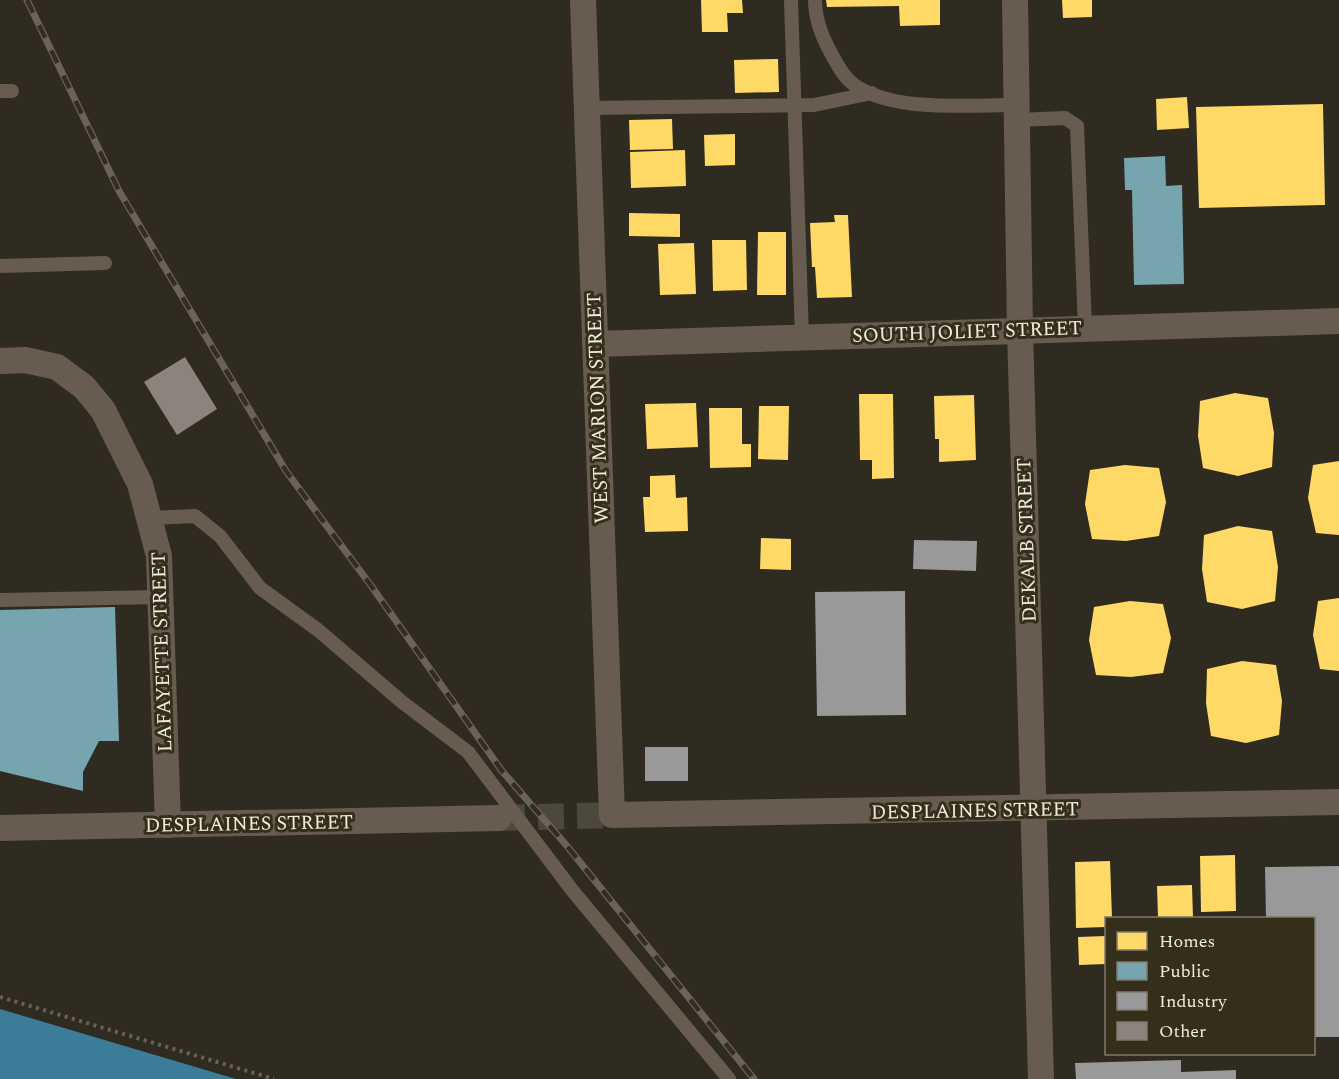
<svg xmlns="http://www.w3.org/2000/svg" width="1339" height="1079" viewBox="0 0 1339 1079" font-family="Spectral,serif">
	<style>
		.water { fill: #3b7d99 }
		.homes { fill: #ffd966 }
		.public { fill: #76a5af }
		.industry { fill: #999 }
		.building { fill: #8a847c }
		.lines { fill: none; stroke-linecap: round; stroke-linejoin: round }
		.minor-tunnel { stroke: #4c483c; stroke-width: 26; stroke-dasharray: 26 13; stroke-linecap: butt }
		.path { stroke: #6a6159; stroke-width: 4; stroke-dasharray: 3 4.5; stroke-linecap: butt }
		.service { stroke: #685c51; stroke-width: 14 }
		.minor { stroke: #685c51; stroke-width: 26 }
		.rail-casing { stroke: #6a625b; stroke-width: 7 }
		.rail { stroke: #352e1a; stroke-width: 4.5; stroke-dasharray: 14; stroke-linecap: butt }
		.labels { text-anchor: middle; stroke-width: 6; stroke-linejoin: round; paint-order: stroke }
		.street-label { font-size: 20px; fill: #efebde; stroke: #352e1a }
	</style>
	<rect width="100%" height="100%" fill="#2f2b20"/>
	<path class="water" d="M0 1009 236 1079H0Z"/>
	<g class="homes">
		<path d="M701 0H742L743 13H727L728 32H702Z"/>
		<path d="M826 0H940V25L900 26 899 6 827 7Z"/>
		<path d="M1062 0H1092V17L1063 18Z"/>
		<path d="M778 59 779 92 735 93 734 60Z"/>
		<path d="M1187 97 1189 128 1157 130 1156 99Z"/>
		<path d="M1323 104 1325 205 1199 208 1196 107Z"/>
		<path d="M672 119 673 149 630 150 629 120Z"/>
		<path d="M735 134V165L705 166 704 135Z"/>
		<path d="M685 150 686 186 631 188 630 152Z"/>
		<path d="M629 213 680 214V237L629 236Z"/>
		<path d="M834 215H848L852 297 817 298 815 267H812L810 223 835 222Z"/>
		<path d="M758 232H786V295H757Z"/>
		<path d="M712 240H746L747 290 713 291Z"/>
		<path d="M694 243 696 294 660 295 658 244Z"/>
		<path d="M1235 393 1268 398 1274 433 1272 467 1238 476 1203 468 1198 436 1200 401Z"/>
		<path d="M859 394H893L894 478 872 479V460H860Z"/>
		<path d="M974 395 976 460 939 462V439H935L934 396Z"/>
		<path d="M696 403 698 447 647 449 645 404Z"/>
		<path d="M759 406H789L788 460 758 459Z"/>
		<path d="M709 408H742V444H751V467L710 468Z"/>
		<path d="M1339 461V535L1316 533 1308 498 1313 465Z"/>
		<path d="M1125 465 1159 468 1166 502 1159 536 1126 541 1092 539 1085 504 1090 470Z"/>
		<path d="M675 475 676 498 687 497 688 531 645 532 643 497H650V476Z"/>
		<path d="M1238 526 1272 531 1278 567 1275 601 1242 609 1207 602 1202 569 1204 535Z"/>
		<path d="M761 538 791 539V570L760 569Z"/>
		<path d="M1339 598V671L1320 669 1313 635 1318 601Z"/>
		<path d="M1130 601 1163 604 1171 638 1163 673 1131 677 1096 675 1089 640 1094 607Z"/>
		<path d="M1242 661 1276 665 1282 701 1279 735 1246 743 1211 736 1206 703 1207 669Z"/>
		<path d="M1235 855 1236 911 1201 912 1200 856Z"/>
		<path d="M1110 861 1112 918H1106V927L1076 928 1075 862Z"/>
		<path d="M1192 885 1193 918H1158L1157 886Z"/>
		<path d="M1106 936V964L1079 965 1078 937Z"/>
	</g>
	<g class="public">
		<path d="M1165 156 1166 186 1182 185 1184 284 1134 285 1132 190H1125L1124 158Z"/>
		<path d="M115 607 119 741H99L83 772V791L0 771V610Z"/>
	</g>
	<g class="industry">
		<path d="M914 540 977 541 976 571 913 569Z"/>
		<path d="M905 591 906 715 817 716 815 592Z"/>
		<rect x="645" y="747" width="43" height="34"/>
		<path d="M1339 866V1037H1314V918H1266L1265 867Z"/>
		<path d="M1181 1060V1072L1236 1070V1079H1076L1075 1063Z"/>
	</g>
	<path class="building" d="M185 357 217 409 177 435 144 382Z"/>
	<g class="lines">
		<path class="minor-tunnel" d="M499 818 612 815"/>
		<path class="path" d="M0 997 274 1079"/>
		<g class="service">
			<path d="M791 0 802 337"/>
			<path d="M815 0C815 17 822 37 831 53 838 66 845 80 859 88 900 112 970 105 1017 105"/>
			<path d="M0 91H12"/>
			<path d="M586 108 814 105 872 93"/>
			<path d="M1017 120 1065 118 1077 126 1085 327"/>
			<path d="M0 266 105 263"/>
			<path d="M151 518 195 516 220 536 260 588 318 630 402 702 468 752 572 890 729 1079"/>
			<path d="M0 600 161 597"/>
		</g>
		<g class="minor">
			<path d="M583 0 612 815 1339 802"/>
			<path d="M1015 0 1020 329 1041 1079"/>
			<path d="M595 344 1339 321"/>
			<path d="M0 361 25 360 57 367 84 387 103 410 140 484 159 556 168 825"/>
			<path d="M0 828 499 818"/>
		</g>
		<defs>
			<path id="rail" d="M27 0 119 191 286 471 372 587 502 771 567 846 754 1079"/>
		</defs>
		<use href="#rail" class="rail-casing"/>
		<use href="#rail" class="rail"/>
	</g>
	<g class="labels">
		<g class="street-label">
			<text transform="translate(967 331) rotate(-2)" y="7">SOUTH JOLIET STREET</text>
			<text transform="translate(597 408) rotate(-92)" y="7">WEST MARION STREET</text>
			<text transform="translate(1026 540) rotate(-92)" y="7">DEKALB STREET</text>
			<text transform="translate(161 652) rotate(-92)" y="7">LAFAYETTE STREET</text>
			<text transform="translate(975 810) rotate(-1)" y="7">DESPLAINES STREET</text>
			<text transform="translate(249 823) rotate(-1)" y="7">DESPLAINES STREET</text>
		</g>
	</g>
	<rect x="1105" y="917" width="210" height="138" fill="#352e1a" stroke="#7f7a68" stroke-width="1.5"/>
	<rect x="1117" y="932" width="30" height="18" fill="#ffd966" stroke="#7f7a68" stroke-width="1.5"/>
	<text x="1159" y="947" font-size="18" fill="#efebde">Homes</text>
	<rect x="1117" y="962" width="30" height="18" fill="#76a5af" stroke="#7f7a68" stroke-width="1.5"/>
	<text x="1159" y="977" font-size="18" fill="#efebde">Public</text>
	<rect x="1117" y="992" width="30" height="18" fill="#999999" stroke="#7f7a68" stroke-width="1.5"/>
	<text x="1159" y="1007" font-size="18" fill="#efebde">Industry</text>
	<rect x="1117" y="1022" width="30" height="18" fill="#8a847c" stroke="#7f7a68" stroke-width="1.5"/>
	<text x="1159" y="1037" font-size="18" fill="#efebde">Other</text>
</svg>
